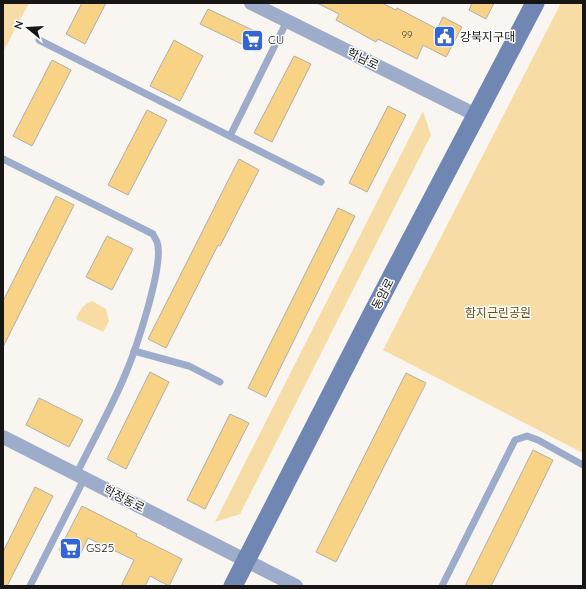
<svg xmlns="http://www.w3.org/2000/svg" width="586" height="589" viewBox="0 0 586 589" font-family="Quicksand,'Noto Sans KR',sans-serif">
	<style>
		.green { fill: #f7dca5 }
		.building { fill: #f8d386; stroke: #b1aea9 }
		.lines { fill: none; stroke-linecap: round; stroke-linejoin: round }
		.service { stroke: #9cacca; stroke-width: 7 }
		.minor { stroke: #9cacca; stroke-width: 14 }
		.secondary { stroke: #7187b3; stroke-width: 19 }
		.labels { text-anchor: middle; stroke-width: 3; stroke-linejoin: round; paint-order: stroke }
		.number-label { font-size: 10px; fill: #4f4530 }
		.poi-label { font-size: 12px; fill: #171614; stroke: #fff; text-anchor: start }
		.street-label { font-size: 12px; fill: #171614; stroke: #fff }
		.park-label { font-size: 12px; fill: #664d12; stroke: #fff }
	</style>
	<rect width="100%" height="100%" fill="#f9f6f1"/>
	<g class="green">
		<path d="M3 3H29L3 52Z"/>
		<path d="M561 3H583V453L383 350Z"/>
		<path d="M423 111 431 135 240 514 215 522Z"/>
		<path d="M92 301 106 309 109 321 103 332 76 319C80 309 83 305 92 301Z"/>
	</g>
	<g class="building">
		<path d="M82 3H106L85 44 66 34Z"/>
		<path d="M317 3H382L396 10 397 8 437 29 443 17 462 27 446 57 423 45 417 59 378 39 376 42 336 20 339 14Z"/>
		<path d="M472 3H494L486 19 469 10Z"/>
		<path d="M208 9 263 35 256 51 200 24Z"/>
		<path d="M174 40 203 56 180 101 150 86Z"/>
		<path d="M294 56 311 64 272 142 254 133Z"/>
		<path d="M52 60 71 70 32 146 13 136Z"/>
		<path d="M388 106 406 115 367 192 349 183Z"/>
		<path d="M147 110 167 120 128 195 108 185Z"/>
		<path d="M239 159 259 170 220 246 218 245 166 348 148 339Z"/>
		<path d="M56 196 74 205 3 347V301Z"/>
		<path d="M338 208 355 216 266 397 248 388Z"/>
		<path d="M107 236 133 249 112 290 86 277Z"/>
		<path d="M150 372 169 382 126 469 107 459Z"/>
		<path d="M406 373 426 383 336 562 316 552Z"/>
		<path d="M39 398 83 420 69 447 26 425Z"/>
		<path d="M230 414 249 423 205 509 187 500Z"/>
		<path d="M533 450 553 460 514 540 491 586H465Z"/>
		<path d="M35 487 53 496 7 586H3V552Z"/>
		<path d="M82 506 137 534 136 536 182 559 169 586 150 576 145 586H121L134 560 88 538 78 559 59 550Z"/>
	</g>
	<g class="lines">
		<g class="service">
			<path d="M39 40 321 182"/>
			<path d="M230 136 287 21"/>
			<path d="M3 159 153 234C154 237 156 239 157 242 165 264 135 352 125 375 111 409 92 442 76 475"/>
			<path d="M134 351 189 366 220 382"/>
			<path d="M30 586 84 479"/>
			<path d="M442 586 515 440 527 436 538 440 583 465"/>
		</g>
		<g class="minor">
			<path d="M251 3 476 115"/>
			<path d="M3 437 296 586"/>
		</g>
		<path class="secondary" d="M233 586 372 314 535 3"/>
	</g>
	<defs>
		<symbol id="civic-square" viewBox="-11 -11 22 22"><rect x="-9" y="-9" width="18" height="18" rx="4" fill="#3465d4" stroke="#fff"/><path d="M-.6-6.5H3V-4.5H.6V-3L4-1V1h2V6H-6V1h2V-1L-.6-3ZM-1.2 2.5V6h2.4V2.5Z" fill="#fff"/></symbol>
		<symbol id="supermarket-square" viewBox="-11 -11 22 22"><rect x="-9" y="-9" width="18" height="18" rx="4" fill="#3465d4" stroke="#fff"/><path d="M-6-5.5h2.5l.6 2H6L4.5 2H-2.5L-4.4-4H-6ZM-1.5 3.2a1.3 1.3 0 1 0 .1 0ZM3 3.2a1.3 1.3 0 1 0 .1 0Z" fill="#fff"/></symbol>
	</defs>
	<g fill-rule="evenodd">
		<use href="#civic-square" x="432" y="24" width="25" height="25"/>
		<use href="#supermarket-square" x="240" y="28" width="25" height="25"/>
		<use href="#supermarket-square" x="58" y="536" width="25" height="25"/>
	</g>
	<g class="labels">
		<g class="number-label">
			<text x="407" y="38">99</text>
		</g>
		<g class="poi-label">
			<text x="460" y="41">강북지구대</text>
			<text x="268" y="44">CU</text>
			<text x="86" y="552">GS25</text>
		</g>
		<g class="street-label">
			<text transform="translate(363 59) rotate(26)" y="4">학남로</text>
			<text transform="translate(383 294) rotate(-62)" y="4">동암로</text>
			<text transform="translate(124 499) rotate(27)" y="4">학정동로</text>
		</g>
		<g class="park-label">
			<text x="498" y="317">함지근린공원</text>
		</g>
	</g>
	<rect width="586" height="589" fill="none" stroke="#171614" stroke-width="8"/>
	<g transform="translate(28 28) rotate(288)" stroke="#ffffff" stroke-width="3" paint-order="stroke">
	<path d="M0-3L7 15L0 10L-7 15Z" fill="#171614"/>
	<text y="-6" font-size="11" font-weight="bold" text-anchor="middle" fill="#171614">N</text>
	</g>
</svg>
